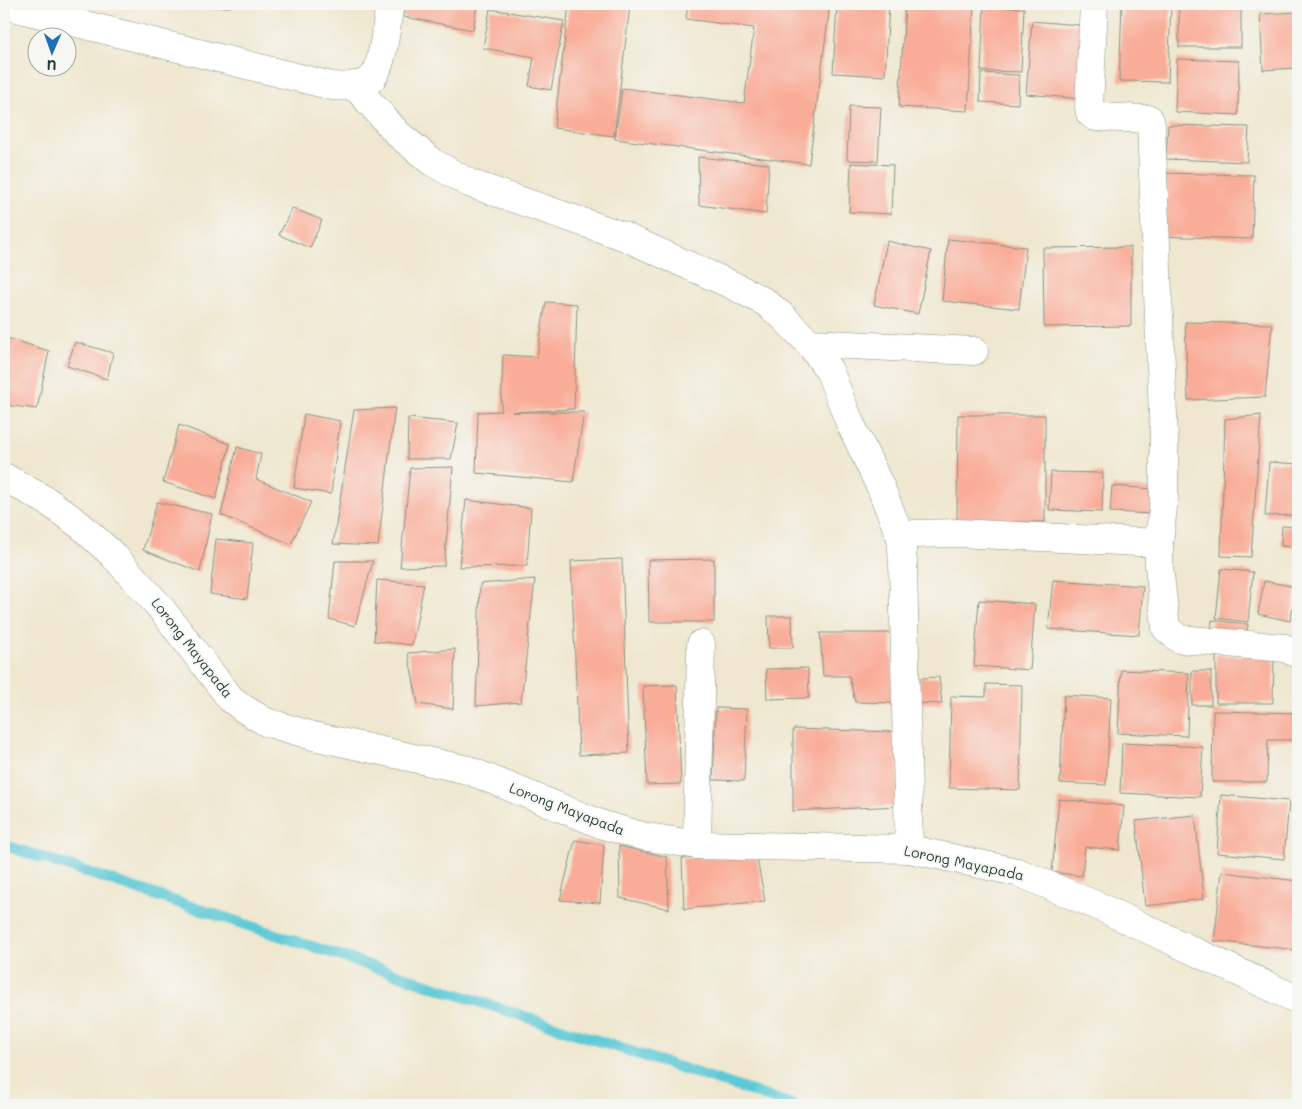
<svg xmlns="http://www.w3.org/2000/svg" width="1302" height="1109" viewBox="0 0 1302 1109" font-family="Mali,sans-serif">
	<style>
		.lines { fill: none; stroke-linecap: round; stroke-linejoin: round }
		.stream { stroke: #5dc9d6; stroke-width: 11 }
		.building { fill: #f9ac97 }
		.minor-casing { stroke: #879282; stroke-width: 29 }
		.minor { stroke: #fff; stroke-width: 28 }
		.labels { text-anchor: middle; stroke-width: 4; stroke-linejoin: round; paint-order: stroke }
		.street-label { font-size: 14px; fill: #1f3d34; stroke: #f6f6f2 }
	</style>
	<rect width="100%" height="100%" fill="#f6f6f2"/>
	<filter id="ink" filterUnits="userSpaceOnUse"><feTurbulence type="fractalNoise" baseFrequency=".02" numOctaves="2"/><feDisplacementMap in="SourceGraphic" scale="10" xChannelSelector="R" yChannelSelector="G"/><feConvolveMatrix kernelMatrix="1 2 1 2 8 2 1 2 1" color-interpolation-filters="sRGB"/></filter>
	<filter id="wash" filterUnits="userSpaceOnUse"><feTurbulence type="fractalNoise" baseFrequency=".0096" numOctaves="4" result="noise"/><feDisplacementMap in="SourceGraphic" scale="20" xChannelSelector="R" yChannelSelector="G"/><feGaussianBlur stdDeviation="1.12" result="paint"/><feColorMatrix in="noise" values="0 0 0 0 0 0 0 0 0 0 0 0 0 0 0 0 0 1.4 0 .05"/><feComposite in="paint" operator="in"/></filter>
	<g filter="url(#wash)">
		<rect width="100%" height="100%" fill="#efe7cf"/>
		<g class="lines">
			<path class="stream" d="M4 845 793 1105"/>
		</g>
		<g id="blocks">
			<g class="building">
				<rect x="160" y="4" width="70" height="3"/>
				<path d="M276 4H293L292 8Z"/>
				<path d="M406 4H477L473 30 404 17Z"/>
				<path d="M552 4H565L564 8Z"/>
				<path d="M569 4H615L630 6 614 136 554 128Z"/>
				<path d="M688 4H830L809 164 615 139 622 88 744 103 754 28 686 19Z"/>
				<path d="M837 4H889L885 76 833 73Z"/>
				<path d="M905 4H974L968 111 899 107Z"/>
				<path d="M1122 4H1171L1168 82 1119 81Z"/>
				<rect x="1179" y="4" width="62" height="43"/>
				<path d="M984 7 1024 8 1021 72 981 71Z"/>
				<path d="M490 9 564 21 551 90 529 86 534 57 483 48Z"/>
				<path d="M1298 12V68L1263 70 1260 14Z"/>
				<path d="M1032 21 1090 26 1083 99 1026 94Z"/>
				<path d="M1177 59 1239 61 1238 115 1175 112Z"/>
				<path d="M981 73 1019 75 1018 104 980 102Z"/>
				<path d="M849 106 881 107 878 161 847 160Z"/>
				<path d="M1168 125 1249 127 1247 162 1166 159Z"/>
				<path d="M698 157 769 164 766 214 699 205Z"/>
				<path d="M851 163 893 165 891 214 849 212Z"/>
				<path d="M1159 173 1254 175 1252 239 1157 236Z"/>
				<path d="M292 208 322 220 310 248 279 235Z"/>
				<path d="M948 239 1026 247 1019 309 942 301Z"/>
				<path d="M887 241 931 251 918 314 874 305Z"/>
				<path d="M1131 247V326L1044 327 1043 248Z"/>
				<path d="M546 302 577 304 574 409 512 412H584L573 482 476 473 478 412 501 411 503 355 537 357Z"/>
				<path d="M1185 322 1272 324 1265 397 1188 400Z"/>
				<path d="M4 337 49 351 37 409 4 405Z"/>
				<path d="M75 342 113 353 107 379 67 366Z"/>
				<path d="M395 408 378 546 333 544 354 410Z"/>
				<path d="M304 414 340 421 331 494 294 488Z"/>
				<path d="M958 415H1045V522H957Z"/>
				<path d="M1261 415 1251 557 1221 556 1225 419Z"/>
				<path d="M408 418 458 423 451 459H407Z"/>
				<path d="M179 425 230 444 216 499 163 482Z"/>
				<path d="M237 447 261 454 256 479 311 502 291 544 221 515Z"/>
				<path d="M1269 462 1298 464V515L1265 516Z"/>
				<path d="M453 467 444 566 400 567 410 468Z"/>
				<path d="M1051 472 1103 473 1102 512 1049 510Z"/>
				<path d="M1112 486 1155 489 1154 514 1110 512Z"/>
				<path d="M466 500 531 508 527 566 459 567Z"/>
				<path d="M157 502 212 514 200 572 143 550Z"/>
				<path d="M1282 526 1298 527V547L1281 546Z"/>
				<path d="M216 539 253 543 247 599 210 594Z"/>
				<path d="M622 559 629 753 579 755 571 561Z"/>
				<path d="M714 559V622H649L648 560Z"/>
				<path d="M335 561H373L355 626 329 619Z"/>
				<path d="M1221 569 1253 572 1248 622 1216 618Z"/>
				<path d="M535 579 521 702 476 706 480 584Z"/>
				<path d="M377 580 424 584 412 645 374 641Z"/>
				<path d="M1053 580 1143 586 1139 635 1048 629Z"/>
				<path d="M1264 581 1297 587 1290 621 1258 614Z"/>
				<path d="M979 600 1035 604 1030 670 974 666Z"/>
				<path d="M768 616H792L793 648H769Z"/>
				<path d="M1212 620 1248 624 1246 637 1211 633Z"/>
				<path d="M820 633H891L894 703 855 702 849 676H823Z"/>
				<path d="M455 649 453 709 418 704 408 653Z"/>
				<path d="M1216 655 1274 657 1273 703H1216Z"/>
				<path d="M808 668 809 698 767 699 766 669Z"/>
				<path d="M1121 670 1189 673 1187 736 1118 733Z"/>
				<rect x="1192" y="671" width="19" height="34"/>
				<path d="M939 677 942 704 919 703 920 678Z"/>
				<path d="M986 684 1022 685 1020 790 949 788 951 696 986 697Z"/>
				<path d="M677 685 681 784 647 785 643 686Z"/>
				<path d="M1064 695 1111 698 1106 785 1060 783Z"/>
				<path d="M716 708 747 709 744 781 713 780Z"/>
				<path d="M1213 711 1298 713V740H1268L1267 782H1212Z"/>
				<path d="M793 729 897 732 899 806 793 811Z"/>
				<path d="M1122 743 1203 747 1200 797 1120 793Z"/>
				<path d="M1221 795 1289 801 1284 859 1217 853Z"/>
				<path d="M1059 799 1124 806 1120 850 1085 847 1082 876 1052 872Z"/>
				<path d="M1195 815 1204 899 1145 906 1136 821Z"/>
				<path d="M575 840 604 845 600 903 560 900Z"/>
				<path d="M619 846 667 857 669 909 620 898Z"/>
				<path d="M682 858 757 859 765 901 684 909Z"/>
				<path d="M1222 872 1298 881V950L1214 941Z"/>
			</g>
		</g>
	</g>
	<g filter="url(#ink)">
		<use href="#blocks" fill-opacity="0" stroke="#879282" stroke-width="1"/>
		<g class="lines">
			<defs>
				<g id="minor">
					<path d="M1094 4 1089 107 1090 113 1095 117 1149 119 1151 124 1164 439V498L1159 543V566L1166 628 1179 639 1285 648 1298 654"/>
					<path d="M4 5 332 86C345 87 363 88 373 77 383 66 387 20 390 4"/>
					<path d="M354 85 398 134 432 162 469 183 623 236 732 285 765 302 782 316 809 343 829 370 850 423 881 488 901 538"/>
					<path d="M809 343 974 351"/>
					<path d="M4 477 47 501 80 525 113 555 160 607 230 698 244 709 266 722 313 736 468 770 603 825 642 836 697 845 909 849 1017 872 1098 906 1298 1000"/>
					<path d="M697 845 701 644"/>
					<path d="M909 849 903 563 901 538 914 534 958 533 1159 543"/>
				</g>
			</defs>
			<use href="#minor" class="minor-casing"/>
			<use href="#minor" class="minor"/>
		</g>
	</g>
	<g class="labels">
		<g class="street-label">
			<text transform="translate(192 648) rotate(52)" y="5">Lorong Mayapada</text>
			<text transform="translate(567 809) rotate(21)" y="5">Lorong Mayapada</text>
			<text transform="translate(964 863) rotate(12)" y="5">Lorong Mayapada</text>
		</g>
	</g>
	<rect width="1302" height="1109" fill="none" stroke="#f6f6f2" stroke-width="20"/>
	<g transform="translate(52 52) rotate(182)"><circle r="24" fill="#f6f6f2" stroke="#a0aca6"/>
	<path d="M0-4L9 19L0 12L-9 19Z" fill="#1f6fb2"/>
	<text y="-8" font-size="14" font-weight="bold" text-anchor="middle" fill="#1f3d34">U</text>
	</g>
</svg>
